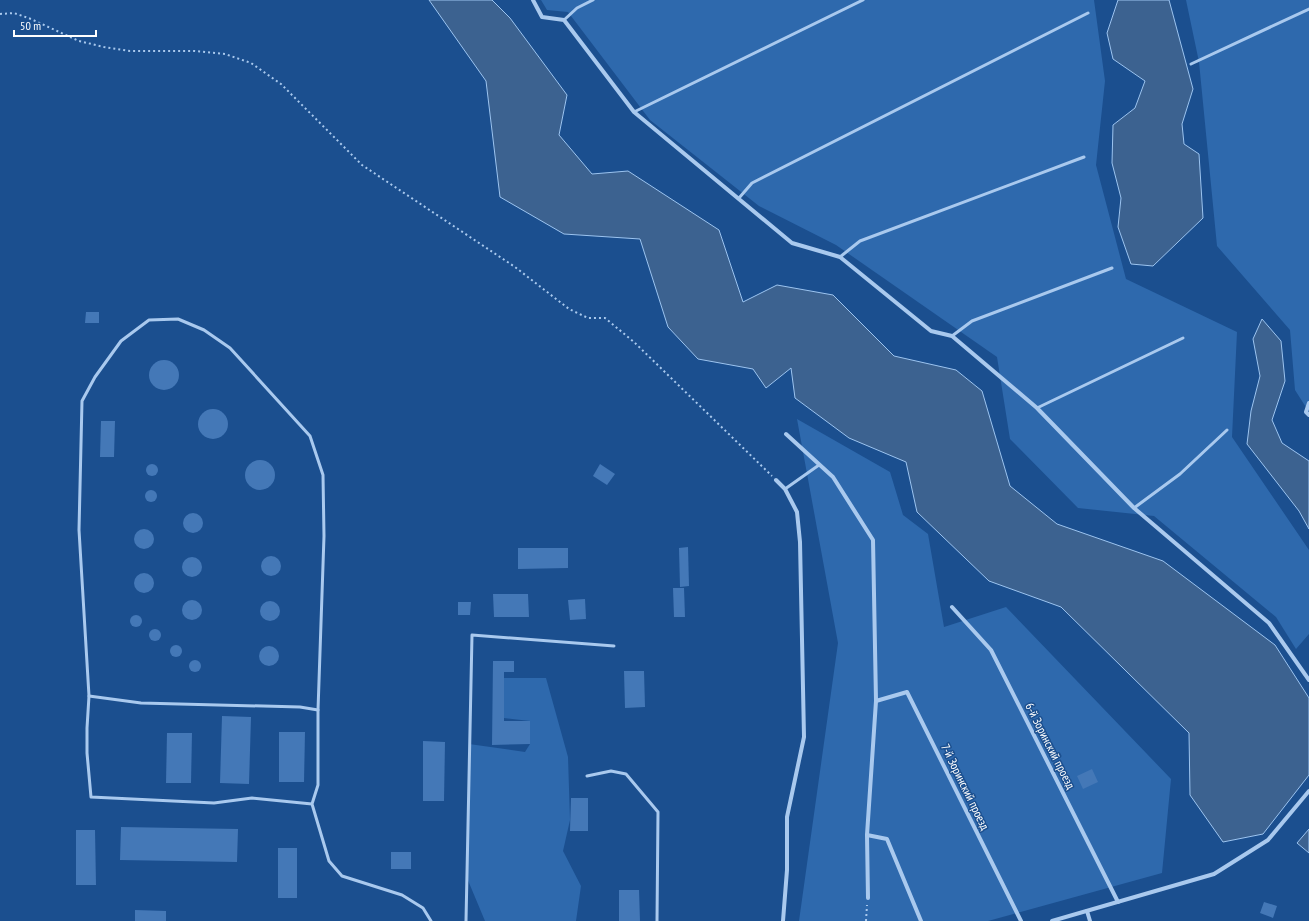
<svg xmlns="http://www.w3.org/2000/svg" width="1309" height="921" viewBox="0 0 1309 921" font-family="'PT Sans Narrow',sans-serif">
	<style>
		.green { fill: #2e69ad }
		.water { fill: #3c6290; stroke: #9cc4f0 }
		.building { fill: #4478b7 }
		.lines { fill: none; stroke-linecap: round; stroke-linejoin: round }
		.path { stroke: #a9c9ee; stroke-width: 2; stroke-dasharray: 2 3; stroke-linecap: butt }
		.lane { stroke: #a9c9ee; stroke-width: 3 }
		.street { stroke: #a9c9ee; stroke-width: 4 }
		.labels { text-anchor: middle; stroke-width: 3; stroke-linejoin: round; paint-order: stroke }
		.street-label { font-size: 12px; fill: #fff; stroke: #1b4f8f }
	</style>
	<rect width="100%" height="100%" fill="#1b4f8f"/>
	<g class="green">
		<path d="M541 0H1094L1105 81 1096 165 1126 279 1237 332 1232 437 1309 550V634L1296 649 1276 617 1154 516 1078 508 1010 439 997 357 836 245 759 206 650 120 568 12 547 10Z"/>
		<path d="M1186 0H1309V412L1295 390 1290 330 1217 246 1199 62Z"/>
		<path d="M797 419 890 472 903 515 928 534 944 627 1006 607 1171 779 1162 873 988 921H799L838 643Z"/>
		<path d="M504 678H546L568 757 570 820 563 851 581 886 576 921H485L467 878 469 744 525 752 530 744V721L504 718Z"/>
	</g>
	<g class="water">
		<path d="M429 0H492L510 18 567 95 559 135 592 174 628 171 719 230 743 302 777 285 833 295 894 356 956 370 982 391 1010 486 1057 524 1163 561 1275 645 1309 698V775L1263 834 1223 842 1190 795 1189 733 1061 607 989 581 917 512 906 462 849 438 795 398 791 368 766 388 753 369 698 359 668 327 640 239 564 234 500 197 486 81Z"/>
		<path d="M1118 0H1169L1193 89 1182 124 1184 144 1199 154 1203 218 1153 266 1131 264 1118 227 1121 198 1112 163 1113 125 1135 108 1145 81 1113 59 1107 33Z"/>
		<path d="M1262 319 1281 341 1285 381 1272 420 1282 443 1309 461V529L1299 511 1247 444 1251 411 1260 376 1253 339Z"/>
		<path d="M1309 829V853L1297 843Z"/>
	</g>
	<g class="building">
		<path d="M86 312H99V323H85Z"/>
		<circle cx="164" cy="375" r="15"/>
		<circle cx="213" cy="424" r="15"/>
		<path d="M101 421H115L114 457H100Z"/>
		<circle cx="260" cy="475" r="15"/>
		<path d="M600 464 615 474 607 485 593 476Z"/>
		<circle cx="152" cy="470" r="6"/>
		<circle cx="151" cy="496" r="6"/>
		<circle cx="193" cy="523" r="10"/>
		<circle cx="144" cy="539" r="10"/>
		<path d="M688 547 689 586 680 587 679 548Z"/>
		<path d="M518 548H568V568L518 569Z"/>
		<circle cx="271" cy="566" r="10"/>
		<circle cx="192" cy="567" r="10"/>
		<circle cx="144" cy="583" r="10"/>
		<path d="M673 588H684L685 617H674Z"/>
		<path d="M493 594H528L529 617H494Z"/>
		<path d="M585 599 586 619 570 620 568 600Z"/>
		<circle cx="192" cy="610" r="10"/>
		<circle cx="270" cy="611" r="10"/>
		<path d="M458 602H471L470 615H458Z"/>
		<circle cx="136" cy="621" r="6"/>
		<circle cx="155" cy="635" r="6"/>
		<circle cx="176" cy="651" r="6"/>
		<circle cx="269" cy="656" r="10"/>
		<circle cx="195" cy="666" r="6"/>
		<path d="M493 661H514V672H504V721H530V744L492 745Z"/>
		<path d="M624 671H644L645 707 625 708Z"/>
		<path d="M222 716 251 717 249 784 220 783Z"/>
		<path d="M279 732H305L304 782H279Z"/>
		<path d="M167 733H192L191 783H166Z"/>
		<path d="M423 741 445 742 444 801H423Z"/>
		<path d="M1092 769 1098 782 1083 789 1077 776Z"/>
		<path d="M571 798H588V831H570Z"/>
		<path d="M121 827 238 829 237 862 120 860Z"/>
		<path d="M76 830H95L96 885H76Z"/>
		<rect x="278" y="848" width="19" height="50"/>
		<rect x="391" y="852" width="20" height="17"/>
		<path d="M619 890H639L640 921H619Z"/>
		<path d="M1264 902 1277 906 1273 918 1260 913Z"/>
		<path d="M135 910 166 911V921H135Z"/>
	</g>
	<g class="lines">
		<g class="path">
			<path d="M0 14 14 13 31 19 79 41 104 47 130 51H195L225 54 251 63 281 84 362 165 515 267 569 309 588 318H605L634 342 772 476"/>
			<path d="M866 921 867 905"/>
		</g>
		<g class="lane">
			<path d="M564 20 577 8 593 0"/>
			<path d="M1191 64 1309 9"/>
			<path d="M634 112 863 0"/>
			<path d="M739 198 752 183 1088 13"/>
			<path d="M840 257 860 241 1084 157"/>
			<path d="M952 336 972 321 1112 268"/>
			<path d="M1037 408 1183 338"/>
			<path d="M785 489 819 465"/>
			<path d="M1134 508 1180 474 1227 430"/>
			<path d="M89 696 141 703 300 707 318 710"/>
			<path d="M587 776 611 771 626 774 658 812 657 921"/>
			<path d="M312 804 252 798 214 803 91 797 87 753V728L89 696 79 530 82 401 95 377 121 341 149 320 178 319 204 330 230 348 310 436 323 475 324 536 318 710V785L312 804 329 861 342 876 402 895 423 908 431 921"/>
			<path d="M466 921 472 635 614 646"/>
		</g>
		<g class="street">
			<path d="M533 0 542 17 564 20 634 112 792 243 840 257 931 331 952 336 1037 408 1134 508 1269 623 1309 680"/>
			<path d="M1309 403 1306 412 1309 415"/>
			<path d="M786 434 833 477 873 540 876 701 867 835 868 898"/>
			<path d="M776 480 785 489 797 512 800 542 804 737 787 817V870L783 921"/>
			<path d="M952 607 991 650 1118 902"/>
			<path d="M876 701 907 692 1021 921"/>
			<path d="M867 835 887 839 921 921"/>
			<path d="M1087 911 1090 921"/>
			<path d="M1052 921 1214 874 1268 840 1309 791"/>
		</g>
	</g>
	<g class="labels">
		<g class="street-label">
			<text transform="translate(1050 746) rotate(63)" y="4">6-й Зоринский проезд</text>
			<text transform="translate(965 787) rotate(64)" y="4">7-й Зоринский проезд</text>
		</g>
	</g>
	<path d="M14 30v6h82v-6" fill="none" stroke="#ffffff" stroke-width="2"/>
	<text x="20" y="30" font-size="12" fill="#ffffff" stroke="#1b4f8f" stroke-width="3" paint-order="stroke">50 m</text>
</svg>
